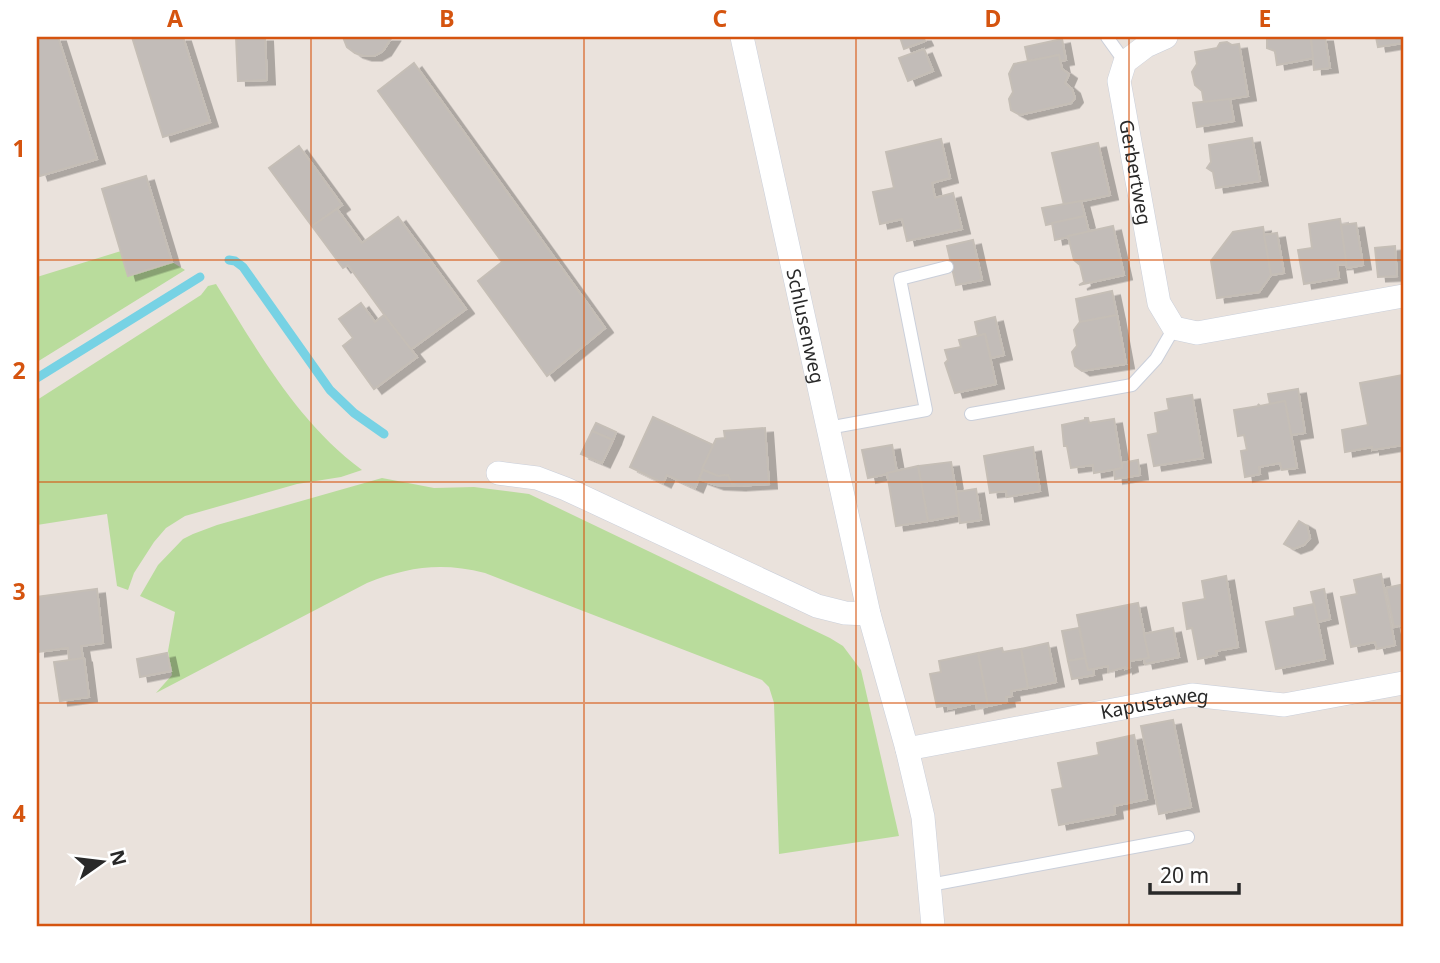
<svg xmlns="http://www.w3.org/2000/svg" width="1440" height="963" viewBox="0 0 1440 963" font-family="'Noto Sans',sans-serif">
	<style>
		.green { fill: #b9dc9c }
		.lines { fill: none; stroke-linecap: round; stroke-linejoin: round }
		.stream { stroke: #77d2e4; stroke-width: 9 }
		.building { fill: #c2bcb8; stroke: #c5beb6; stroke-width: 2; filter: url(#shadow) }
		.service-casing { stroke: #cacfda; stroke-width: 14 }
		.minor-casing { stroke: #cacfda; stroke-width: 24 }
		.service { stroke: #fff; stroke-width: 12 }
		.minor { stroke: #fff; stroke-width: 23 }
		.grid { fill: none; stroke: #d5540f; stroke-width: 2; stroke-opacity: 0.55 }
		.labels { text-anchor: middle; stroke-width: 6; stroke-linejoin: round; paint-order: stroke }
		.street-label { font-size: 19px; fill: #292929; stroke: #fff }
		.neatline { fill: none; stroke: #d5540f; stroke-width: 2.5 }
		.grid-label { font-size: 23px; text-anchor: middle; font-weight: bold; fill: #d5540f }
	</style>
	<defs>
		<filter id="shadow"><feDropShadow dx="8" dy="4.5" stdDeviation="0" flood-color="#0004"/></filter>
	</defs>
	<rect width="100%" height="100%" fill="#eae2dc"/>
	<g class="green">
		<path d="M121 251 128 275 172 262 185 270 37 362V277Z"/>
		<path d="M216 284C258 351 297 422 362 470L341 477 297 484 185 516 166 528 154 542 134 573 128 590 117 586 107 514 37 525V400L201 295 208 286Z"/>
		<path d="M382 478 434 488 474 487 529 494 830 638 843 646 861 670 899 836 779 854 774 703 769 687 762 680 485 573C441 562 408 567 367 583L156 693 172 675 168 651 175 612 140 596 158 565 183 539 193 534 217 525Z"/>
	</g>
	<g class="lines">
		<g class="stream">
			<path d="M229 260 235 261 243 267 330 390 354 413 384 434"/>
			<path d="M37 378 200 277"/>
		</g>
	</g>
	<g class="building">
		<path d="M43 37H58L97 159 40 176 37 167V39Z"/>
		<path d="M132 37H183L210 122 163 137Z"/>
		<path d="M236 37H265L267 80 238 81Z"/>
		<path d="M343 37H392L383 51 374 56H364L355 53 347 47Z"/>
		<path d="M900 37H923L925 41 904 49Z"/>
		<path d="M1267 37H1310L1314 58 1277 65 1275 51 1267 48Z"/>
		<path d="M1325 37 1330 68 1314 70 1311 37Z"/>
		<path d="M1376 37H1403V43L1378 47Z"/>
		<path d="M1062 39 1066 60 1060 61 1059 55 1028 61 1025 47Z"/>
		<path d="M1227 42 1232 45 1239 44 1248 96 1204 103 1202 91 1195 85 1192 72 1197 64 1195 52 1217 48 1220 43Z"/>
		<path d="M924 49 933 71 908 81 899 58Z"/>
		<path d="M1059 55 1062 69 1069 74 1065 83 1072 89 1075 98 1071 103 1020 115 1011 110 1009 99 1013 92 1009 74 1014 64Z"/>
		<path d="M414 63 605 328 547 376 478 281 502 262 378 91Z"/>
		<path d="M1230 99 1234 121 1197 127 1193 103Z"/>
		<path d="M1252 138 1260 181 1216 188 1213 172 1207 168 1211 162 1209 145Z"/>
		<path d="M941 139 950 178 932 183 935 198 953 193 962 229 907 241 902 219 880 224 873 192 894 188 886 152Z"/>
		<path d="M1098 143 1110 195 1064 205 1052 153Z"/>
		<path d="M299 146 342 205 312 226 269 168Z"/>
		<path d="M146 176 172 262 128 276 102 189Z"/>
		<path d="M1081 201 1085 216 1046 225 1042 208Z"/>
		<path d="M337 209 362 243 398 217 466 309 410 350 348 265 343 268 312 226Z"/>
		<path d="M1085 216 1089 232 1055 240 1052 223Z"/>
		<path d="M1340 219 1348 264 1337 265 1339 278 1304 284 1298 250 1312 248 1309 224Z"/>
		<path d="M1356 223 1363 265 1347 268 1341 225Z"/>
		<path d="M1113 226 1124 275 1079 285 1084 282 1080 265 1074 260 1068 236Z"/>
		<path d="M1263 227 1271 275 1259 292 1217 298 1211 261 1233 232Z"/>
		<path d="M1277 233 1284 273 1271 275 1264 235Z"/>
		<path d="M973 240 982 280 956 285 947 246Z"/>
		<path d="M1395 246 1397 276 1378 277 1375 248Z"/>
		<path d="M1112 291 1117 315 1080 322 1076 299Z"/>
		<path d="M361 303 375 322 384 315 417 357 374 389 343 346 353 338 339 319Z"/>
		<path d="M1117 315 1126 364 1082 371 1075 366 1072 352 1077 346 1074 330 1080 322Z"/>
		<path d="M995 317 1004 355 991 358 985 334 978 336 975 322Z"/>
		<path d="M985 334 996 384 955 393 945 363 948 360 945 350 961 347 959 340Z"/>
		<path d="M1403 375V445L1372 450V447L1345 452 1342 430 1368 425 1360 383Z"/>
		<path d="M1298 389 1305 433 1291 435 1285 401 1270 404 1268 394Z"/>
		<path d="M1192 395 1203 458 1154 466 1148 435 1158 433 1155 413 1169 410 1167 399Z"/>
		<path d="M1285 401 1297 468 1282 470 1280 463 1259 467 1260 474 1245 477 1241 451 1247 450 1244 435 1238 436 1234 410 1259 406 1258 404 1260 406Z"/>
		<path d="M653 417 713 445 695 488 667 475 663 483 630 467Z"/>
		<path d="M1085 418H1088L1089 423 1114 419 1122 468 1094 473 1093 465 1071 468 1067 446H1064L1062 425 1085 420Z"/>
		<path d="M596 423 616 432 613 440 592 431Z"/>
		<path d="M765 428 769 484 737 486 730 482 728 475 718 476 702 469 716 439 725 438 724 431Z"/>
		<path d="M592 431 613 440 602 463 581 454Z"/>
		<path d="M892 445 897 472 868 478 862 450Z"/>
		<path d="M1033 447 1040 491 1007 497 1006 491 990 493 984 456Z"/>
		<path d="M1138 460 1140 475 1115 479 1114 470 1122 468V463Z"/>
		<path d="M951 462 960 515 928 521 918 466Z"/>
		<path d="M918 466 928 521 896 526 887 473Z"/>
		<path d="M703 470 718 476 728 475 732 484 739 486 716 485 699 479Z"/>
		<path d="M976 489 981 520 960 523 956 492Z"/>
		<path d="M1299 521 1307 526 1310 538 1304 545 1293 549 1284 544Z"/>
		<path d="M1381 574 1395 645 1377 649 1375 642 1351 647 1341 597 1357 594 1354 580Z"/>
		<path d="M1226 576 1238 647 1216 651 1217 655 1198 659 1192 628 1187 629 1183 603 1205 599 1202 581Z"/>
		<path d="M1400 585 1403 600V625L1394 627 1386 588Z"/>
		<path d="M97 589 103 643 81 646 83 658 69 660 68 648 37 652V597Z"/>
		<path d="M1324 589 1330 619 1318 622 1311 592Z"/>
		<path d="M1138 603 1149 658 1129 661 1130 667 1125 669V667L1108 672V666L1088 670 1077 615Z"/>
		<path d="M1314 604 1325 659 1276 669 1266 622 1295 616 1294 608Z"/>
		<path d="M1079 628 1085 658 1068 661 1062 631Z"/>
		<path d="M1173 628 1179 657 1145 664 1144 659 1149 658 1144 634Z"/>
		<path d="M1048 643 1056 682 1028 688 1021 649Z"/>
		<path d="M1002 648 1003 652 1021 649 1028 688 1011 691 1012 696 1006 697 1007 702 988 706 978 653Z"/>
		<path d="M167 653 171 671 140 677 137 659Z"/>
		<path d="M978 653 988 706 977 709 976 703 948 709V705L937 707 930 674 941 672 939 661Z"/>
		<path d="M84 658 89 697 60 701 54 662Z"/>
		<path d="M1085 658 1088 670 1093 669 1094 675 1072 679 1068 661Z"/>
		<path d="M1173 720 1191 807 1159 814 1141 726Z"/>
		<path d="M1134 735 1147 799 1114 806 1115 814 1059 825 1052 790 1063 788 1058 763 1099 755 1097 743Z"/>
	</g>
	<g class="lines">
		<defs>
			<g id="service">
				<path d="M1107 37 1125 62"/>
				<path d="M971 414 1132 385 1156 359 1174 328"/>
				<path d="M828 428 926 410 900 279 947 267"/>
				<path d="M930 885 1188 837"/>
			</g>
			<g id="minor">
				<path id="s1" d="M742 37 869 614 907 749 923 817 933 926"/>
				<path id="s2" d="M1166 37 1146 46 1125 62 1119 81 1159 303 1174 328 1197 333 1403 296"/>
				<path d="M498 473 537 478 566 489 817 606 845 613 869 614"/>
				<path id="s3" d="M907 749 1192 695 1284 705 1403 683"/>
			</g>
		</defs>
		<use href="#service" class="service-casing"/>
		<use href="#minor" class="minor-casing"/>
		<use href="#service" class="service"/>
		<use href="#minor" class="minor"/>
	</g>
	<path class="grid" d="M311 37V926M584 37V926M856 37V926M1129 37V926M37 260H1403M37 482H1403M37 703H1403"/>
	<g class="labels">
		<g class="street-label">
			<text dy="7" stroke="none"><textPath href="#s2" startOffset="161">Gerbertweg</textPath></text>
			<text dy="7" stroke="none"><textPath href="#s1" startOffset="296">Schlusenweg</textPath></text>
			<text dy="7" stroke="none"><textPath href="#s3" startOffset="252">Kapustaweg</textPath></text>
		</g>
	</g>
	<rect width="1440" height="963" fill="none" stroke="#ffffff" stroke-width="77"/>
	<g transform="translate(102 862) rotate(76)" stroke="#ffffff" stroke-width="5" paint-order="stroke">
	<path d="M0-5L12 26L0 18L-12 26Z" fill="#292929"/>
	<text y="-10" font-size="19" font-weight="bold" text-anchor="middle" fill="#292929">N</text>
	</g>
	<path d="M1150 883v10h89v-10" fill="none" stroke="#292929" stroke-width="3.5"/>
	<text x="1160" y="883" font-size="21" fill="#292929" stroke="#ffffff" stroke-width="5" paint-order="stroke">20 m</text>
	<rect x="38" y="38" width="1364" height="887" class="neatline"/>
	<g class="grid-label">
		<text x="175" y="27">A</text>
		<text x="447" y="27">B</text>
		<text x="720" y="27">C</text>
		<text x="993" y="27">D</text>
		<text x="1265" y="27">E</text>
		<text x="19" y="157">1</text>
		<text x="19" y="379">2</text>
		<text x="19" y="600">3</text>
		<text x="19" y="822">4</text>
	</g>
</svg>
